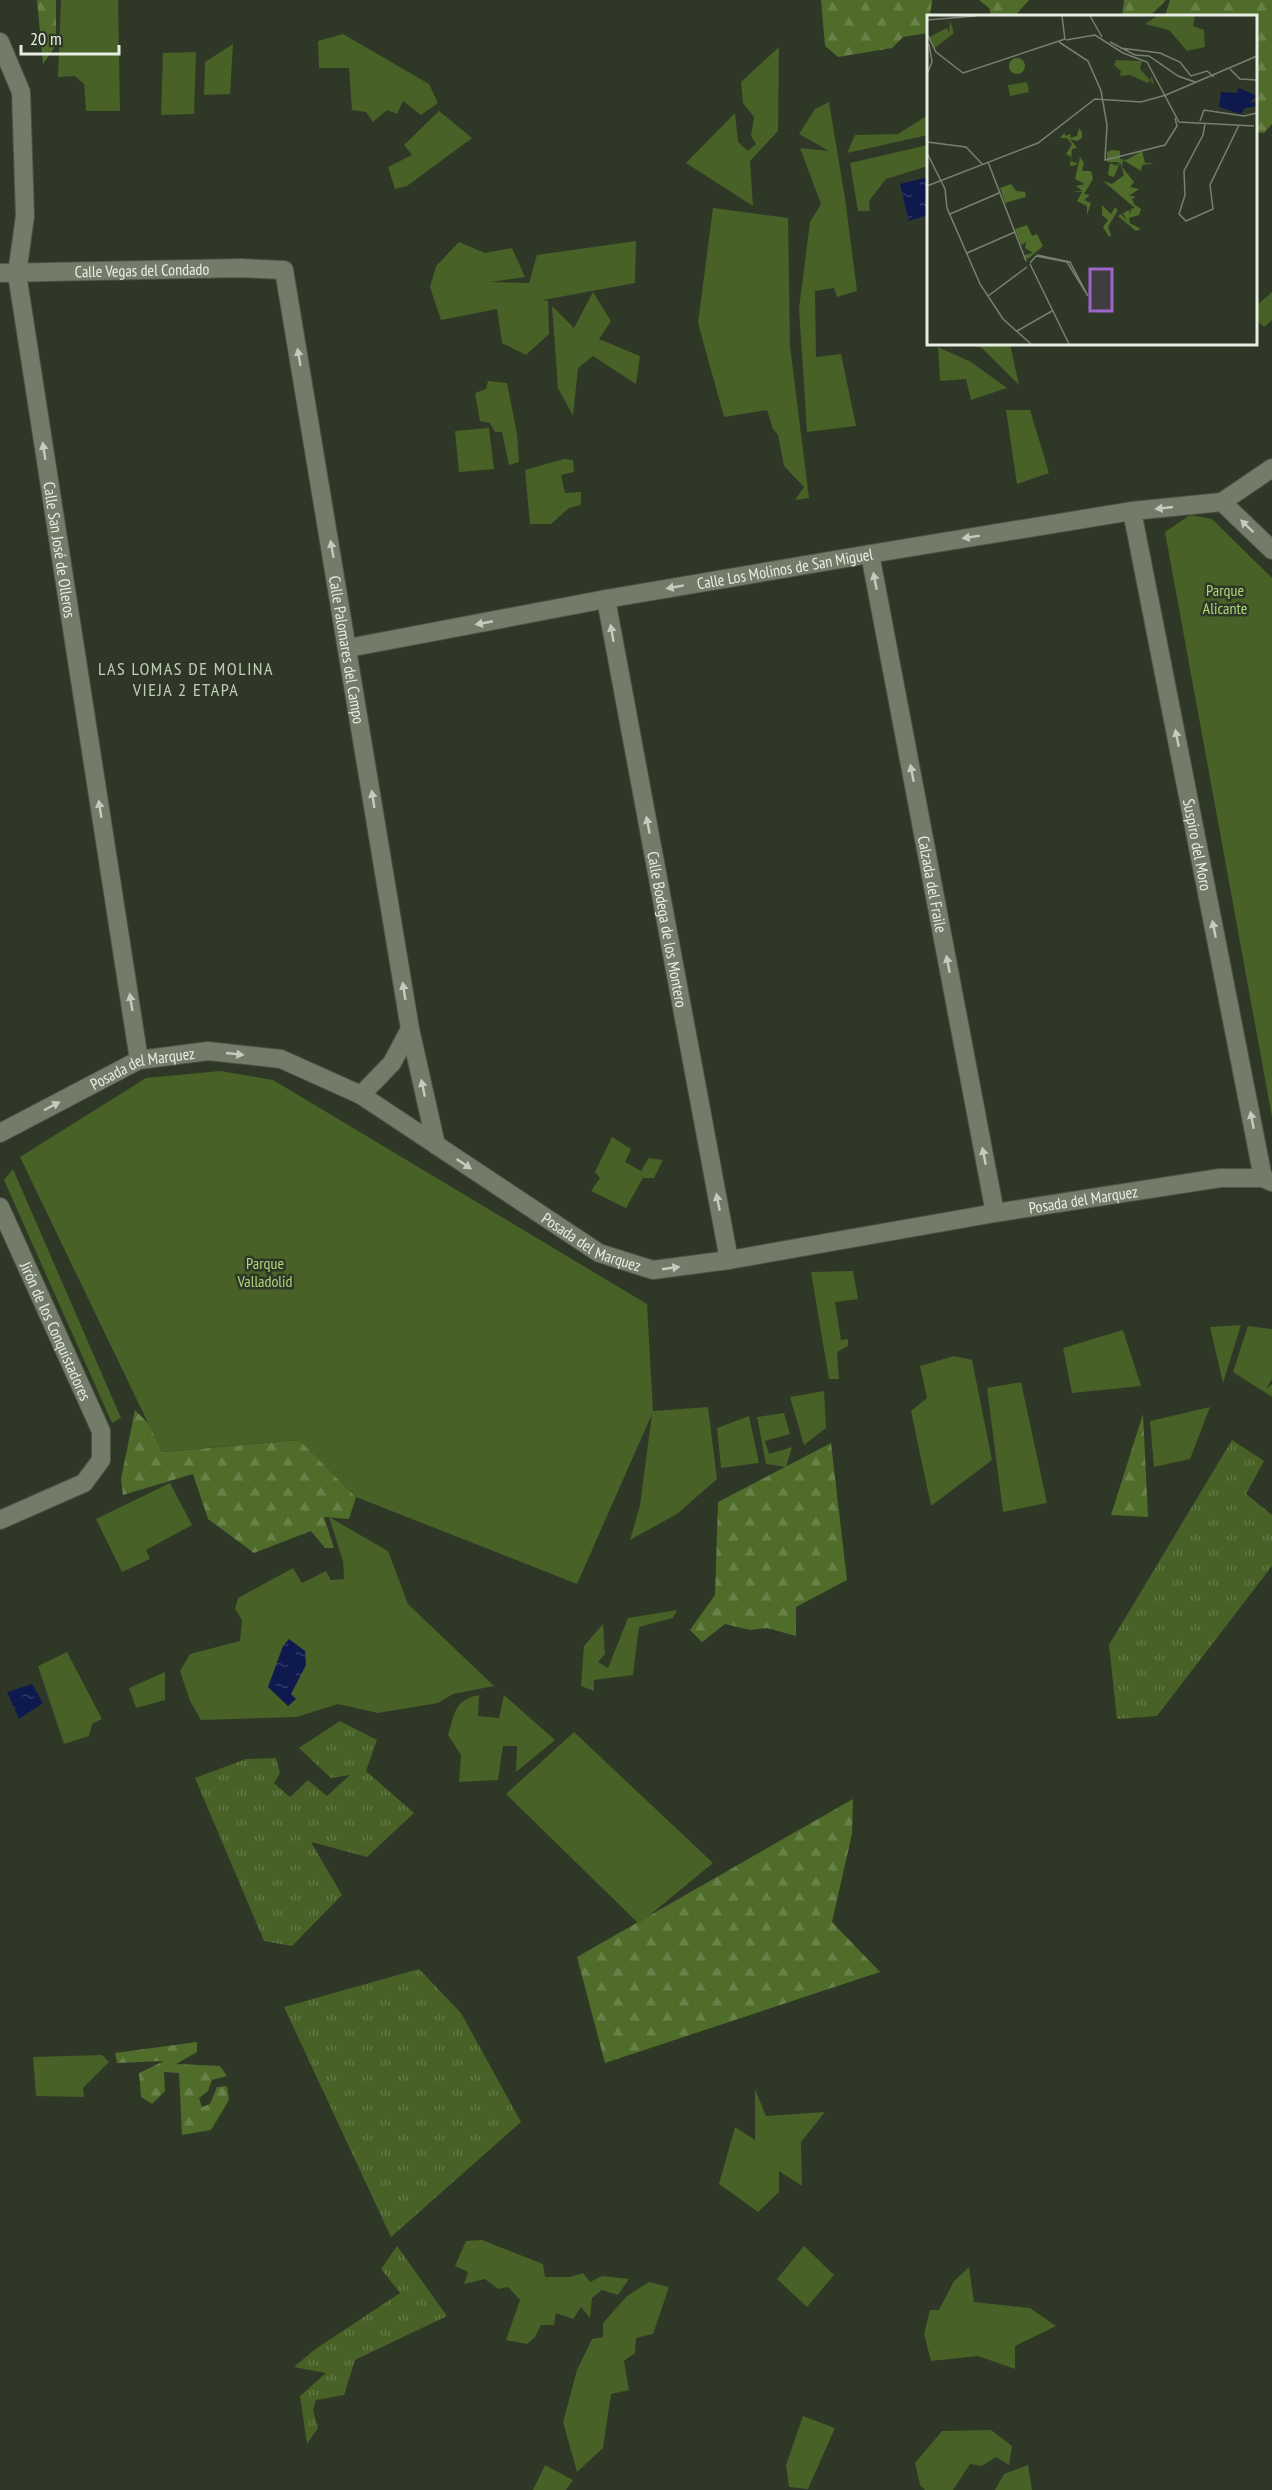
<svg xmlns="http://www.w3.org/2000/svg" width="1272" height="2490" viewBox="0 0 1272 2490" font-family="'PT Sans Narrow',sans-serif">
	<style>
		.grass { fill: url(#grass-tufts) }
		.forest { fill: url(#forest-firs) }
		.green { fill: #476126 }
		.water { fill: url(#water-ripples) }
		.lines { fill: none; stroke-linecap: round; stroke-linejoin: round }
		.minor-casing { stroke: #4d5446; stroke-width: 20 }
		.minor { stroke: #727c69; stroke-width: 18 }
		.oneway { fill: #c5ccbe }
		.labels { text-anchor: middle; stroke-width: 5; stroke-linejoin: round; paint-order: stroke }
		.street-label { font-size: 16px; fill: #e8eee3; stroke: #2f3727 }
		.park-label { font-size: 16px; fill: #add87b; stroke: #2f3727 }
		.neighbourhood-label { font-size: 18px; letter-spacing: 1.5px; fill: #c2cdb8; stroke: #2f3727 }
		.inset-road { fill: none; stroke: #798072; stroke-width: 1.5 }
		.view { fill: #9c66ca; fill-opacity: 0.15; stroke: #9c66ca; stroke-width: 3 }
		.inset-edge { fill: none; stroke: #e8eee3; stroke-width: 3 }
	</style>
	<defs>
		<pattern id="grass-tufts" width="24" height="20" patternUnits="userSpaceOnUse" patternTransform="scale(1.5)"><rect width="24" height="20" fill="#476126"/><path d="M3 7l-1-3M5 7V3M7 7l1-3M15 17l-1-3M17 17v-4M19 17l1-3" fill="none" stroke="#627845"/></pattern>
		<pattern id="forest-firs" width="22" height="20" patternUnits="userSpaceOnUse" patternTransform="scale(1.5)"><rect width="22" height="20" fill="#4f6c2a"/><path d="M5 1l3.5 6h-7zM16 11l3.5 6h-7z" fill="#688149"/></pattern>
		<pattern id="water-ripples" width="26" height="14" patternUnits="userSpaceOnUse" patternTransform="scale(1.5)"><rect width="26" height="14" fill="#0e194e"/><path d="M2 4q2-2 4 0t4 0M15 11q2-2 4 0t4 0" fill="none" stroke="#313b67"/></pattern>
	</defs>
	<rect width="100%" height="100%" fill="#2f3727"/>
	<g class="grass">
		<path d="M1232 1440 1264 1461 1246 1494 1272 1515V1566L1157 1716 1117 1719 1109 1645Z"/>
		<path d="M340 1721 377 1740 366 1771 414 1813 367 1857 311 1842 342 1895 292 1946 264 1941 195 1778 246 1759 276 1758 280 1773 274 1783 290 1797 308 1780 327 1796 350 1775 331 1778 299 1748Z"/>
		<path d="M419 1969 461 2013 521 2122 391 2237 284 2007Z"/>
		<path d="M397 2246 447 2316 355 2360 344 2395 316 2400 313 2410 318 2428 307 2444 300 2396 326 2373 294 2367 314 2350 400 2293 381 2269Z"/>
	</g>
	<g class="forest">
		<path d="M37 0H56V45L43 64Z"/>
		<path d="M821 0H932L930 16H928V33L903 37 892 48 838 57 825 46Z"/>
		<path d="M979 0H1029L1015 16H991L989 8Z"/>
		<path d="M1124 0H1166L1150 16H1122Z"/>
		<path d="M1170 0H1272V124L1264 133 1256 132V16H1165Z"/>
		<path d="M135 1410 149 1424 162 1452 300 1440 356 1497 349 1519 324 1517 334 1548H325L311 1531 254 1553 208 1519 193 1474 123 1495 121 1479Z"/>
		<path d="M1143 1414 1148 1517 1111 1515Z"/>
		<path d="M831 1443 847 1580 796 1607V1636L767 1628 750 1630 725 1624 702 1642 690 1630 715 1595 718 1502Z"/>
		<path d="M853 1799 852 1834 832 1922 880 1972 605 2063 577 1957Z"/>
		<path d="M197 2042V2052L176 2064 220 2066 227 2076 212 2080 208 2091 199 2098 202 2107 210 2104 217 2087 227 2086 229 2100 211 2130 182 2135 179 2073 164 2072 165 2091 152 2104 141 2097 139 2073 164 2061 117 2063 115 2053Z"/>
	</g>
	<g class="green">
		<path d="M61 0H118L120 111H86L84 84 75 76 58 77Z"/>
		<path d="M343 34 429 84 438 103 421 115 403 101 397 114 387 110 373 122 366 112 352 110 349 68H319L318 41Z"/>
		<path d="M233 44 230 94 204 95 205 62Z"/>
		<path d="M779 47 778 131 750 161 753 206 686 163 735 113 738 142 748 151 756 144 751 136 754 117 743 103 741 82Z"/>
		<path d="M196 52 194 114 161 115 163 53Z"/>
		<path d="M829 102 845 198 857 291 837 297 834 288 815 291 816 357 841 354 856 426 807 432 799 308 810 222 821 204 800 148 829 151 799 134 815 109Z"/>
		<path d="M439 111 472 138 407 186 395 189 388 167 412 155 404 145Z"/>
		<path d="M928 115V135L847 153 855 135 898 134Z"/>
		<path d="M928 145V166L886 179 869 201 870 211H858L850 163Z"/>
		<path d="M713 208 788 218 790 346 809 498 795 500 804 487 784 466 778 435 773 429 767 410 724 417 698 323Z"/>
		<path d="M636 241 635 283 543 300 548 301 549 334 526 355 502 343 497 309 441 320 430 287 436 266 459 242 485 253 512 248 525 277 490 282 529 283 537 255Z"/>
		<path d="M593 292 611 321 599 339 640 356 636 384 593 356 578 368 573 416 558 388 552 306 574 328Z"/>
		<path d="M1272 292V320L1264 327 1256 320V306Z"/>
		<path d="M971 344H1010L1019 385 982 348Z"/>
		<path d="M938 347 971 362 1007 388 971 400 966 379 940 381Z"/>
		<path d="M488 381 507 383 517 434 519 462 509 465 502 432H495L490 423 480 421 475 393 486 389Z"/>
		<path d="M1006 410H1030L1049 473 1017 484Z"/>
		<path d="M489 428 494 469 459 472 455 431Z"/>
		<path d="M564 459 573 460 574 472 561 475 565 493 581 492V505L569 508 551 524H530L525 470Z"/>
		<path d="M1190 515 1212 519 1272 578V1117L1165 532Z"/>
		<path d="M220 1071 273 1080 647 1304 653 1411 708 1407 717 1479 677 1514 630 1540 640 1505 652 1414 577 1584 356 1497 299 1440 162 1452 20 1157 146 1078Z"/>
		<path d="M612 1137 631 1149 625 1162 641 1171 649 1158 663 1160 654 1178H643L626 1208 591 1191 600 1178 595 1172Z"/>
		<path d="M13 1169 121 1418 112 1423 4 1180Z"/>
		<path d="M853 1271 858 1299 835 1302 841 1340 848 1339V1346L837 1352 839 1379H829L811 1272Z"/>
		<path d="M1241 1325 1223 1383 1210 1327Z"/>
		<path d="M1248 1326 1272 1329V1379L1266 1389 1272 1384V1397L1233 1372Z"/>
		<path d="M1123 1330 1141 1386 1072 1393 1063 1348Z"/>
		<path d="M954 1356 972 1360 992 1460 931 1506 911 1411 927 1398 920 1366Z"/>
		<path d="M1021 1382 1047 1503 1003 1512 987 1388Z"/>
		<path d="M824 1391 826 1428 804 1445 790 1397Z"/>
		<path d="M1210 1407 1190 1459 1154 1467 1150 1421Z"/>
		<path d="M784 1413 790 1434 765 1441 769 1454 792 1447 786 1467 766 1464 757 1417Z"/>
		<path d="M749 1416 759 1463 721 1468 717 1428Z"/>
		<path d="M170 1483 192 1525 146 1550 150 1559 122 1572 96 1519Z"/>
		<path d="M329 1517 388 1551 408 1604 494 1686 453 1694 438 1703 378 1713 338 1704 297 1717 201 1720 190 1701 180 1671 190 1654 240 1641 242 1620 235 1609 238 1598 293 1568 302 1583 326 1571 331 1580 344 1579 343 1561Z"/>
		<path d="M677 1610 673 1618 639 1627 633 1675 594 1680V1691L581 1686 584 1646 603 1624 605 1654 598 1662 608 1668 628 1618Z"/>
		<path d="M67 1652 102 1719 92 1724 89 1736 64 1744 38 1666Z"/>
		<path d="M165 1672V1700L136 1708 129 1688Z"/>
		<path d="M479 1695 478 1716 499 1718 504 1695 555 1740 516 1772 517 1746H503L498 1780 459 1782 461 1755 448 1735C455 1713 454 1700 479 1695Z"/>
		<path d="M574 1732 713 1863 639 1924 506 1794Z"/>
		<path d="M102 2055 109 2062 83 2088 84 2097 36 2096 33 2057Z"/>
		<path d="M755 2089 766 2116 825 2112 801 2142 802 2186 779 2171V2192L758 2212 719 2184 735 2127 755 2140Z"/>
		<path d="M482 2240 543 2264 545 2277H570L583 2273 590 2282 602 2276 629 2279 618 2295 602 2290 592 2298 590 2318 581 2307 573 2319 556 2313 554 2325H541L535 2337 527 2344 506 2340 520 2300 508 2287 498 2289 485 2279 464 2284 468 2272 455 2266 466 2241Z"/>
		<path d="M804 2246 834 2275 807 2307 777 2279Z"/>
		<path d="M969 2267 974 2302 1030 2308 1056 2326 1015 2346V2369L978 2356 931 2361 924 2334 930 2310H939L954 2281Z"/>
		<path d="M649 2282 669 2287 653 2334 636 2338 635 2353 624 2361 629 2390 611 2394 603 2448 577 2472 563 2422 577 2370 592 2339 603 2337V2323L627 2296Z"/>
		<path d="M803 2416 835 2428 808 2489 789 2487 786 2465Z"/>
		<path d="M991 2430 1012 2446 1009 2465 996 2457 982 2466 970 2464 953 2490H925L920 2485 915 2463 942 2431Z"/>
		<path d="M545 2465 573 2480 566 2490H533Z"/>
		<path d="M1028 2465 1032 2490H995L1004 2474Z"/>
	</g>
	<g class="water">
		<path d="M928 177V215L909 221 900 184Z"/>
		<path d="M289 1639 305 1651 306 1665 291 1694 296 1699 288 1706 268 1687 283 1646Z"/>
		<path d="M32 1684 43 1703 19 1719 7 1692Z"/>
	</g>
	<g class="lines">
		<defs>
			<g id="minor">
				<path id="s1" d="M0 42 21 92 25 216 17 274 139 1060"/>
				<path id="s2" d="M0 273 240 268 284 270 410 1029 392 1063 361 1095"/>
				<path d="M1222 502 1272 550"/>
				<path id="s3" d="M1132 511 1263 1178"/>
				<path id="s4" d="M870 554 995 1213"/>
				<path id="s5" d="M606 599 729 1260"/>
				<path id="s6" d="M348 648 606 599 870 554 1132 511 1222 502 1272 468"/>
				<path d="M410 1029 436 1145"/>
				<path id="s7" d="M0 1133 139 1060 208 1051 281 1059 361 1095 599 1253 653 1270 729 1260 995 1213 1220 1178H1263L1272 1182"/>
				<path id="s8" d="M0 1207 101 1431V1460L84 1483 0 1520"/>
			</g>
		</defs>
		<use href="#minor" class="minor-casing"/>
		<use href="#minor" class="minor"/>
	</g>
	<defs><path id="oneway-solid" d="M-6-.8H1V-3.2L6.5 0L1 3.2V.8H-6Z" transform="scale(1.5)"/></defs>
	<g class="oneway">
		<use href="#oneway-solid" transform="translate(299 357) rotate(-100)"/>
		<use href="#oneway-solid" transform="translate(44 451) rotate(-99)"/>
		<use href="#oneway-solid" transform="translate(1164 508) rotate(174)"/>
		<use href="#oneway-solid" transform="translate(1247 526) rotate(-136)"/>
		<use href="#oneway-solid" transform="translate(971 537) rotate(171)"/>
		<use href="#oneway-solid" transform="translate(332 549) rotate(-100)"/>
		<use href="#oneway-solid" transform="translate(875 581) rotate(-101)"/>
		<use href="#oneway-solid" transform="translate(675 587) rotate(170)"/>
		<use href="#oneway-solid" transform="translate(484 623) rotate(169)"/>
		<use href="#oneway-solid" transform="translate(612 633) rotate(-100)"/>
		<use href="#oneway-solid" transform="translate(1177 738) rotate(-101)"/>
		<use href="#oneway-solid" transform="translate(912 773) rotate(-101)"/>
		<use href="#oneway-solid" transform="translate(373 799) rotate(-99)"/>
		<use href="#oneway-solid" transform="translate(100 809) rotate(-99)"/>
		<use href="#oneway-solid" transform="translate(648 825) rotate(-101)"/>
		<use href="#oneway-solid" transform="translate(1214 929) rotate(-101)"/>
		<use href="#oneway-solid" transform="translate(948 964) rotate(-101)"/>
		<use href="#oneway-solid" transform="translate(404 991) rotate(-99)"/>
		<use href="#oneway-solid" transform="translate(131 1002) rotate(-99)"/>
		<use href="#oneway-solid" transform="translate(235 1054) rotate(6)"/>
		<use href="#oneway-solid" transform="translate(423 1088) rotate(-102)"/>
		<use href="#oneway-solid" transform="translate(52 1106) rotate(-28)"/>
		<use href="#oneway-solid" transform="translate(1252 1120) rotate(-101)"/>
		<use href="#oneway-solid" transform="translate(984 1156) rotate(-101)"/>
		<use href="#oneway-solid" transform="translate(464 1164) rotate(34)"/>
		<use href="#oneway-solid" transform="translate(718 1202) rotate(-101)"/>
		<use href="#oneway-solid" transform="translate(671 1268) rotate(-8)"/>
	</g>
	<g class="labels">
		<g class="street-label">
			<text dy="6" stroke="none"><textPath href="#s2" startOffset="142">Calle Vegas del Condado</textPath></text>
			<text dy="6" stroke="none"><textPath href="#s1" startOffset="516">Calle San José de Olleros</textPath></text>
			<text dy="6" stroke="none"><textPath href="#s6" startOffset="444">Calle Los Molinos de San Miguel</textPath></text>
			<text dy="6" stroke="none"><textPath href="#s2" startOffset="669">Calle Palomares del Campo</textPath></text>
			<text dy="6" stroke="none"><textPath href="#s3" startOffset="340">Suspiro del Moro</textPath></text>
			<text dy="6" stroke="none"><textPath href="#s4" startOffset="336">Calzada del Fraile</textPath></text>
			<text dy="6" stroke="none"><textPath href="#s5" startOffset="336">Calle Bodega de los Montero</textPath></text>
			<text dy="6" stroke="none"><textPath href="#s7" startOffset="158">Posada del Marquez</textPath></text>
			<text dy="6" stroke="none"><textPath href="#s7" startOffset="1166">Posada del Marquez</textPath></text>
			<text dy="6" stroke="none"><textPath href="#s7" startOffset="662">Posada del Marquez</textPath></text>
			<text dy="6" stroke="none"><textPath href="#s8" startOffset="136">Jirón de los Conquistadores</textPath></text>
		</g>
		<g class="park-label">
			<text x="1225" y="596">Parque<tspan x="1225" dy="18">Alicante</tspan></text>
			<text x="265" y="1269">Parque<tspan x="265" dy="18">Valladolid</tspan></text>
		</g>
		<g class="neighbourhood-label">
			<text x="186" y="675">LAS LOMAS DE MOLINA<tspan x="186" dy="21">VIEJA 2 ETAPA</tspan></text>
		</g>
	</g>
	<g transform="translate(927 15)">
		<rect width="330" height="330" fill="#2f3727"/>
		<path d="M189 45 215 46 213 54 223 65 225 61 227 70 223 65 221 68 203 60 193 61 194 56 187 50Z" fill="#476126"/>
		<path d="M82 51a8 8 0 1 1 16 0a8 8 0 1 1-16 0ZM152 113 155 117V123L150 126 143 124 150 133 145 134 144 146 149 148V145L150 150 143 151 144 142 139 139 145 129 140 123H133L136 119 138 118V121L144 119 143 123 150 121ZM185 135 193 136V144L199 145 215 136 218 148H228L215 150 214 156 196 145 195 152 207 167 203 172 212 174 202 181H206L209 183H205L207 189 214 194 212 200 202 203 203 208 214 214 209 216 191 201 194 199 200 206 196 198 202 195 203 200 204 194 208 193 176 166 185 169 197 160 193 147 187 162 181 160 183 148 190 151 192 147H180V137ZM153 142 157 148 155 156H164L166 164 157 179 163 180 157 185 164 188 160 200V191L150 186 155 177H145L155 176 149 171 158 169 148 164ZM84 169 89 176 98 177 99 182 78 188 73 173ZM175 190 184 199 188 192 191 195 181 212 184 220 182 222 176 212 181 205 175 200ZM100 210 105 221 110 219 116 231 102 243 98 244V240L106 238 98 233 99 227 94 230 88 214Z" fill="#4f6c2a"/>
		<path d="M230 1H268L266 11 277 15 278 32 260 36 242 15 218 9Z" fill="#476126"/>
		<path d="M23 5 27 18 8 33 2 22 20 13 22 17ZM100 67 102 77 83 81 81 70Z" fill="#476126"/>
		<path d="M312 73 330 81 322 88 329 87 330 91 318 93 314 99 292 92 294 77 310 78Z" fill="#0e194e"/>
		<path class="inset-road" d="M135 1 138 25M163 1 175 22M0 5 49 1M0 19 9 37 36 58 138 24M139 25 168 20 196 38 220 47 252 107 327 111M132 27 161 46 175 78M183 27 208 40 222 41 251 61 268 67M193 33 233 38 253 47 264 61 280 56 287 62M303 54 313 64 330 65M0 59 5 47 2 29M174 76 180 110 178 145 238 130 250 111 248 103M239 80 330 41M273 106 277 95 317 101 330 98M278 109 276 120 257 156 258 180 252 199 259 206 286 194 283 170 312 110M0 127 39 132 56 150M0 138 18 174 20 193 53 269 76 304 104 329M61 147 99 246M0 171 111 128 168 84 214 87 239 80M23 199 72 178M40 238 88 217M103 248 109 241 140 247 161 281 143 247 110 240M103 249 142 329M61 281 100 252M90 316 125 296"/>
		<path class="view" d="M163 254H185V296H163Z"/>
		<rect width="330" height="330" class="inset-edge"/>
	</g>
	<path d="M21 45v9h98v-9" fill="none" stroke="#e8eee3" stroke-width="3"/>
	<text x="30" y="45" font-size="18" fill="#e8eee3" stroke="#2f3727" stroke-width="4.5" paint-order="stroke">20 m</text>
</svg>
